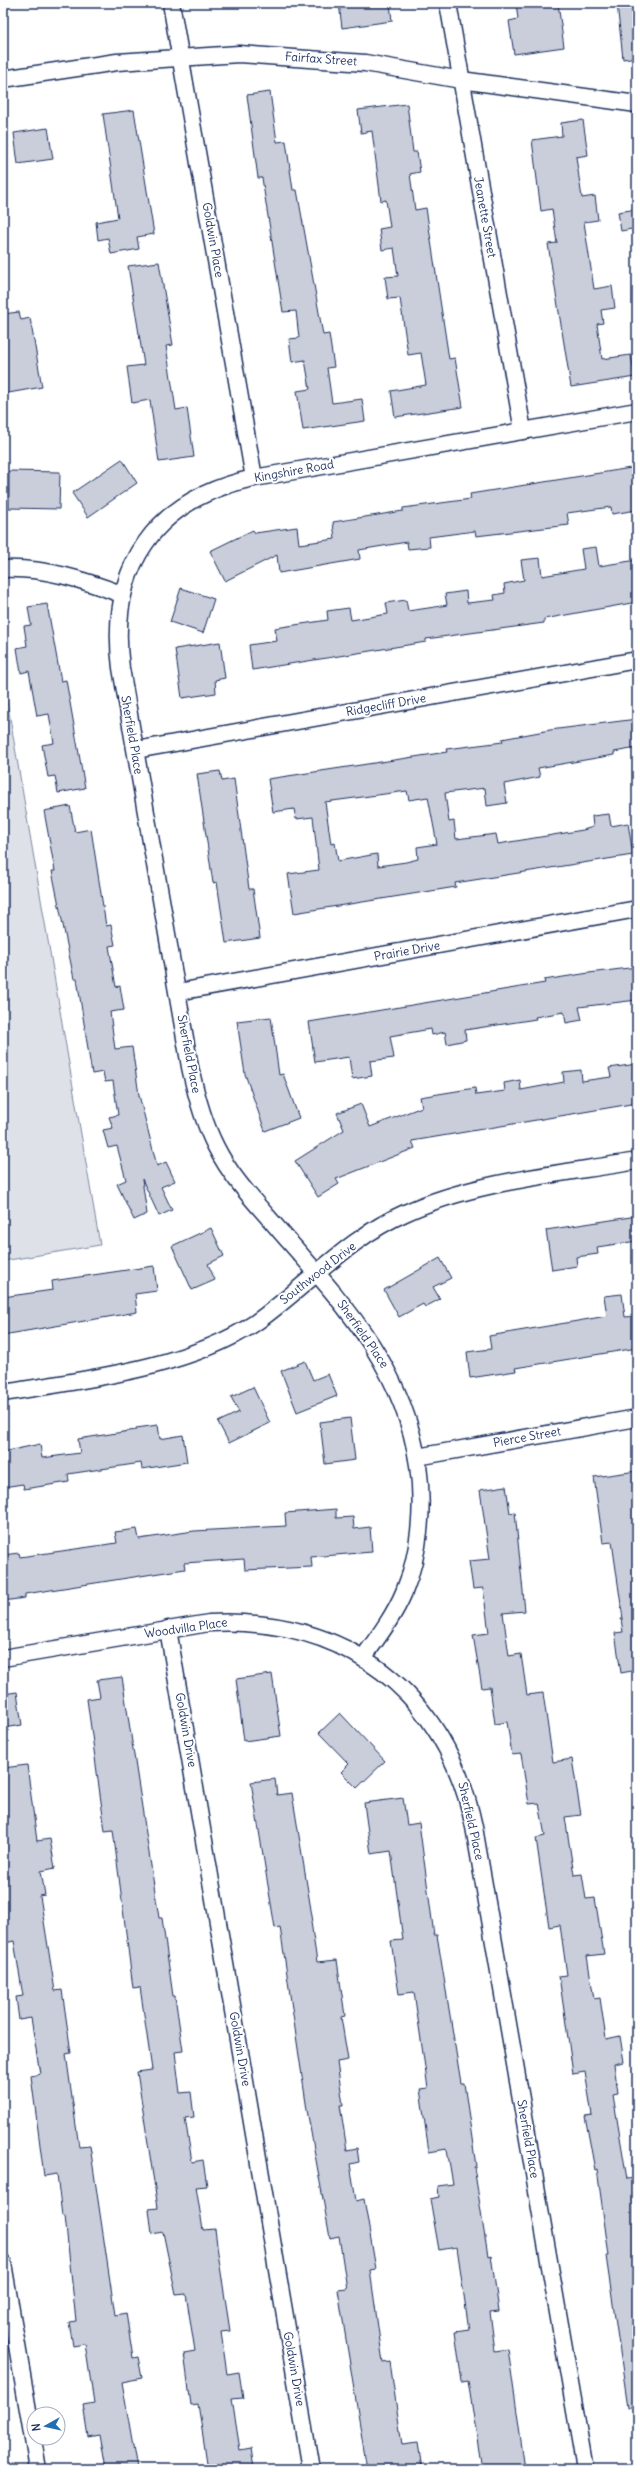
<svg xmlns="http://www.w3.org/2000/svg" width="640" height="2472" viewBox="0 0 640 2472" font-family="Delius,sans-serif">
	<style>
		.green { fill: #dee1e7; stroke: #7c88a2 }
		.building { fill: #caceda; stroke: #1b2f5e; fill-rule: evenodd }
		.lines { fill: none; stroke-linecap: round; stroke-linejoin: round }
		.minor-casing { stroke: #1b2f5e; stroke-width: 19 }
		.minor { stroke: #fff; stroke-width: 16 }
		.labels { text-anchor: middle; stroke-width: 4; stroke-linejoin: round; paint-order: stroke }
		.street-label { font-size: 12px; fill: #1b2f5e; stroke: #fff }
	</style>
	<rect width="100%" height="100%" fill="#fff"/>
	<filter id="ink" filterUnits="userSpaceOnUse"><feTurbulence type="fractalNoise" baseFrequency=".025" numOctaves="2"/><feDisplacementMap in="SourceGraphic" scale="8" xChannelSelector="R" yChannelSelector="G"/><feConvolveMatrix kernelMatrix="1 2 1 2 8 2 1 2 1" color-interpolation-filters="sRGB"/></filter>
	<g filter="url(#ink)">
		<path class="green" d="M3 677 100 1245 3 1261Z"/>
		<g class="building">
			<path d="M339 3H390L392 21 342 28Z"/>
			<path d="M516 3H558L564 47 514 54 509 21 518 19Z"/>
			<path d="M617 3H637V57L623 59Z"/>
			<path d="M270 92 277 142 286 141 293 190H297L323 335 329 334 334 367 327 368 332 403 362 399 365 421 303 430 297 391 310 389 305 360 292 362 289 339 299 338 296 311 283 312 262 178H258L247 95Z"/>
			<path d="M407 104 413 152H417L420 172 410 174 415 210 426 208 449 359 455 358 463 407 395 417 391 391 426 385 421 353 408 355 400 298 388 299 385 277 398 276 394 248 382 250 379 229 390 227 386 200 381 201 372 131 361 133 358 110Z"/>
			<path d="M134 110 154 234 137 237 139 249 111 254 108 238 98 240 96 222 118 218 103 114Z"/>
			<path d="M583 120 588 155 576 157 582 198 595 196 598 220 584 222 594 289 612 286 615 308 601 310 603 323 597 324 602 359 631 355 635 377 571 387 548 244 557 243 552 209 541 211 532 140 562 136 561 123Z"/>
			<path d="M48 128 53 159 18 164 14 133Z"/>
			<path d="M637 209V228L621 231 618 212Z"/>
			<path d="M159 262 173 345 166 346 176 410 187 408 194 457 159 462 150 400 132 403 127 367 144 365 128 266Z"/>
			<path d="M19 312 21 320 30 318 42 387 3 394V314Z"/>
			<path d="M122 459 137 483 88 517 72 493Z"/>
			<path d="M637 467V510L612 514 611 507 567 513 569 525 476 536 475 531 429 537 430 547 408 549 407 542 359 550 360 559 279 573 277 555 225 581 210 551 253 530 255 533 297 527 299 544 335 539 333 522 403 511V508L471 499 470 494Z"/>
			<path d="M9 471 60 472 59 509 9 508Z"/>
			<path d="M596 547 599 566 637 560V602L544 619V623L426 639V642L252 670 249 645 277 641 275 628 328 620 327 611 349 608 351 620 388 614 386 603 406 600 408 611 435 607 447 605 445 594 466 591 467 603 495 600 494 595 505 593 504 584 524 580 521 560 540 558 542 576 584 569 581 549Z"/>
			<path d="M181 588 214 599 203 633 170 622Z"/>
			<path d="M47 604 61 681 66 680 85 788 58 793 55 776 48 777 42 745 54 743 49 714 37 716 29 671 21 673 17 648 27 646 24 626 31 625 28 607Z"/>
			<path d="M220 642 225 678 215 680 216 693 182 698 175 649Z"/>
			<path d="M637 719V748L614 752V755L538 768 540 777 504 784 507 803 487 806 485 788 445 793 449 822 454 821 456 839 496 834 498 844 583 830 593 827 592 816 609 814 611 826 628 823 633 855 455 883 456 887 294 913 288 874 319 870 313 817 296 819 294 809 273 812 268 779 447 752 446 749 503 742 502 739 550 730ZM407 791 409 800 428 797 437 844 417 847 418 859 406 862 378 866 377 854 338 861 335 843 331 844 325 802Z"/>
			<path d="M220 771 222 781 234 779 249 889H253L260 938 226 943 217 882 213 883 197 774Z"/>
			<path d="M70 806 75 832 91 829 106 926 111 925 115 945 109 946 116 987 120 986 124 1010 110 1012 115 1049 132 1047 139 1095 157 1166 166 1162 175 1181 161 1187 172 1210 159 1216 142 1179 147 1214 134 1220 117 1184 126 1180 117 1146 108 1148 103 1130 113 1128 109 1117 118 1115 113 1081 105 1082 103 1072 92 1074 77 979H74L52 871H55L44 811Z"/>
			<path d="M637 967V1000L579 1007 582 1020 566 1023 564 1012 535 1017 536 1019 465 1030 466 1040 447 1044 445 1032 432 1035 431 1029 390 1036 394 1058 370 1061 372 1076 352 1079 349 1057 315 1062 309 1022 545 983 544 980 589 973Z"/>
			<path d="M271 1017 279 1075 283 1074 299 1118 265 1131 245 1074 237 1021Z"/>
			<path d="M637 1064V1103L412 1141 415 1148 336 1179 339 1184 318 1197 295 1161 344 1130 337 1113 361 1104 370 1127 422 1107 420 1097 475 1088 476 1095 505 1091 504 1083 520 1080 521 1090 564 1082 563 1072 581 1070 582 1081 611 1077 609 1068Z"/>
			<path d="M637 1216V1241L597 1247 598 1254 576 1257 577 1266 552 1270 546 1230Z"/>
			<path d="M211 1228 224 1256 208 1264 215 1280 192 1290 172 1246Z"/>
			<path d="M440 1258 451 1278 433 1287 440 1299 425 1307 423 1304 399 1317 384 1290Z"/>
			<path d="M154 1266 157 1291 135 1294 137 1312 3 1335V1297L53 1290 52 1281Z"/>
			<path d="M622 1294 625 1317 637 1316V1348L515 1368 516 1371 470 1378 467 1352 491 1349 489 1336 607 1316 604 1296Z"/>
			<path d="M305 1361 313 1380 328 1374 337 1396 297 1412 281 1371Z"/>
			<path d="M253 1387 270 1423 229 1443 218 1422 239 1412 231 1397Z"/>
			<path d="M350 1418 355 1460 325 1464 320 1422Z"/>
			<path d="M158 1425 160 1439 183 1435 187 1462 142 1469 141 1463 68 1474 69 1482 24 1489 23 1484 3 1487V1452L40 1444 42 1458 80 1453 78 1439 136 1430V1428Z"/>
			<path d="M637 1471V1670L621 1673 615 1633 623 1632 621 1619H623L612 1542 603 1543 594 1477Z"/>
			<path d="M506 1486 510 1513 515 1512 525 1611 503 1613 509 1656 521 1654 527 1695 543 1693 553 1762 572 1759 581 1815 565 1817 574 1875 582 1874 586 1899 595 1898 604 1954 587 1956 594 1999 600 1998 606 2039 620 2036 624 2062 614 2064 618 2094 613 2095 627 2179 637 2178V2407H628L606 2256H609L597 2169 595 2170 585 2116 592 2115 585 2072 573 2074 569 2045 559 1976 567 1975 560 1925 549 1927 536 1838 545 1836 539 1803 529 1804 521 1754 512 1755 507 1722 495 1724 490 1687 482 1688 473 1635 489 1633 483 1588 473 1589 469 1561 490 1559 480 1490Z"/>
			<path d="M336 1509V1518L353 1517 354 1529 370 1527 372 1552 311 1557 312 1567 289 1568 245 1570 244 1559 184 1563 185 1569 25 1594V1598L3 1601V1555L19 1553 20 1557 117 1543 115 1532 137 1529 139 1539 194 1531 286 1526 285 1513Z"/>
			<path d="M272 1674 281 1736 244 1741 236 1679Z"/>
			<path d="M122 1677 159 1918H162L173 1996H175L183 2051 175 2052 180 2093 191 2092 194 2117 185 2118 192 2162 203 2160 207 2186 196 2187 203 2230 215 2229 218 2253 230 2331 221 2332 227 2374 239 2372 243 2398 232 2399 240 2450 251 2448 254 2469H208L198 2404 191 2405 184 2353 195 2351 186 2294 176 2295 163 2232 152 2234 149 2209 158 2208 137 2072 152 2070 140 1987 133 1988 113 1830 105 1831 87 1699 100 1697 97 1680Z"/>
			<path d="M17 1692 22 1725 3 1728V1694Z"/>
			<path d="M340 1713 385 1761 357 1788 341 1772 349 1764 319 1733Z"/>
			<path d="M27 1765 37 1841 50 1839 55 1868 41 1871 45 1895 40 1896 55 1991 62 1990 71 2053 66 2054 79 2147 90 2146 115 2315 126 2313 133 2358 138 2357 142 2378 122 2382 137 2469H105L99 2435 88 2437 83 2405 94 2403 85 2344 73 2346 69 2322 76 2321 65 2216H62L57 2174 44 2176 31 2076 40 2074 31 2018 19 2020 16 1997 23 1996 14 1941 5 1943 3 1768Z"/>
			<path d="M275 1779 277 1795 292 1793 313 1922H311L317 1962 337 1960 345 2016 341 2017 348 2060 337 2062 343 2105H340L347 2150 357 2148 359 2162 350 2164 356 2201 364 2199 376 2269 370 2270 383 2363 390 2362 402 2445 418 2443 422 2469H367L338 2290 347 2289 339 2236 330 2238 307 2110 280 1927 275 1928 251 1782Z"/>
			<path d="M403 1798 407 1825 419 1823 434 1935H437L461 2083H464L476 2166 474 2167 488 2256 491 2255 499 2311 490 2312 495 2351 508 2349 525 2469H482L468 2381 462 2382 455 2332 469 2330 457 2247 439 2250 430 2199 439 2197 438 2186 453 2184 447 2149 429 2152 420 2089 428 2088 414 1992 399 1994 391 1941 403 1940 391 1851 371 1854 364 1803Z"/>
		</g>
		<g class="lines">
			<defs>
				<g id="minor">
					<path d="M171 3 254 478"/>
					<path d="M448 3 523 431"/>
					<path d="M3 79 117 62 239 54 365 63 461 80 637 104"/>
					<path d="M3 569C43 567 84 580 121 594"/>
					<path d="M136 750 637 660"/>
					<path d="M178 992 637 909"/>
					<path d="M3 1393C81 1380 189 1368 255 1323 305 1288 348 1238 405 1213 475 1181 561 1174 637 1161"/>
					<path d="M417 1457 637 1418"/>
					<path d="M168 1629 311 2469"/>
					<path d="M3 1658 209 1623C346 1616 446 1692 474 1827L585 2469"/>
					<path d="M363 1658C378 1637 394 1616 404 1592 420 1553 424 1507 418 1465 404 1367 342 1302 280 1231 257 1204 232 1179 216 1147 203 1122 196 1095 190 1067L121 668C108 568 154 499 254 478L637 411"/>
					<path d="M3 2263 38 2469"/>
				</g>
			</defs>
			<use href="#minor" class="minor-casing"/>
			<use href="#minor" class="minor"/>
		</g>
	</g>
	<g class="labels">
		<g class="street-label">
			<text transform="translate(321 59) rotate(4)" y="4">Fairfax Street</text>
			<text transform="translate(485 217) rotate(80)" y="4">Jeanette Street</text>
			<text transform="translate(213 240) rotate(80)" y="4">Goldwin Place</text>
			<text transform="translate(294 471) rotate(-10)" y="4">Kingshire Road</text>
			<text transform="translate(386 705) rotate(-10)" y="4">Ridgecliff Drive</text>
			<text transform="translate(132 735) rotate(80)" y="4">Sherfield Place</text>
			<text transform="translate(407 951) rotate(-10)" y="4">Prairie Drive</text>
			<text transform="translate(189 1054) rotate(79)" y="4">Sherfield Place</text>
			<text transform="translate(318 1273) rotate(-38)" y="4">Southwood Drive</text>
			<text transform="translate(363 1334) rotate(55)" y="4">Sherfield Place</text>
			<text transform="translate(527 1437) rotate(-10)" y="4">Pierce Street</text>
			<text transform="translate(186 1628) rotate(-8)" y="4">Woodvilla Place</text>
			<text transform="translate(186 1730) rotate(80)" y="4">Goldwin Drive</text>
			<text transform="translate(471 1821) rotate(77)" y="4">Sherfield Place</text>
			<text transform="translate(240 2049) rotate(80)" y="4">Goldwin Drive</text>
			<text transform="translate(528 2139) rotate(80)" y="4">Sherfield Place</text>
			<text transform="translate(294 2369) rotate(80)" y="4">Goldwin Drive</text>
		</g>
	</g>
	<rect width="640" height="2472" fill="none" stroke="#fff" stroke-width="16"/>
	<rect x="8" y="8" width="624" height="2456" fill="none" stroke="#1b2f5e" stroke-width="1.5" filter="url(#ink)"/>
	<g transform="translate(46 2426) rotate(262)"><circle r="19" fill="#ffffff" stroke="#a4acbf"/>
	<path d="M0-3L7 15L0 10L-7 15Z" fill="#1f6fb2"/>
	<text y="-6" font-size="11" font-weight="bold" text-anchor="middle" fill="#1b2f5e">N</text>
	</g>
</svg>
